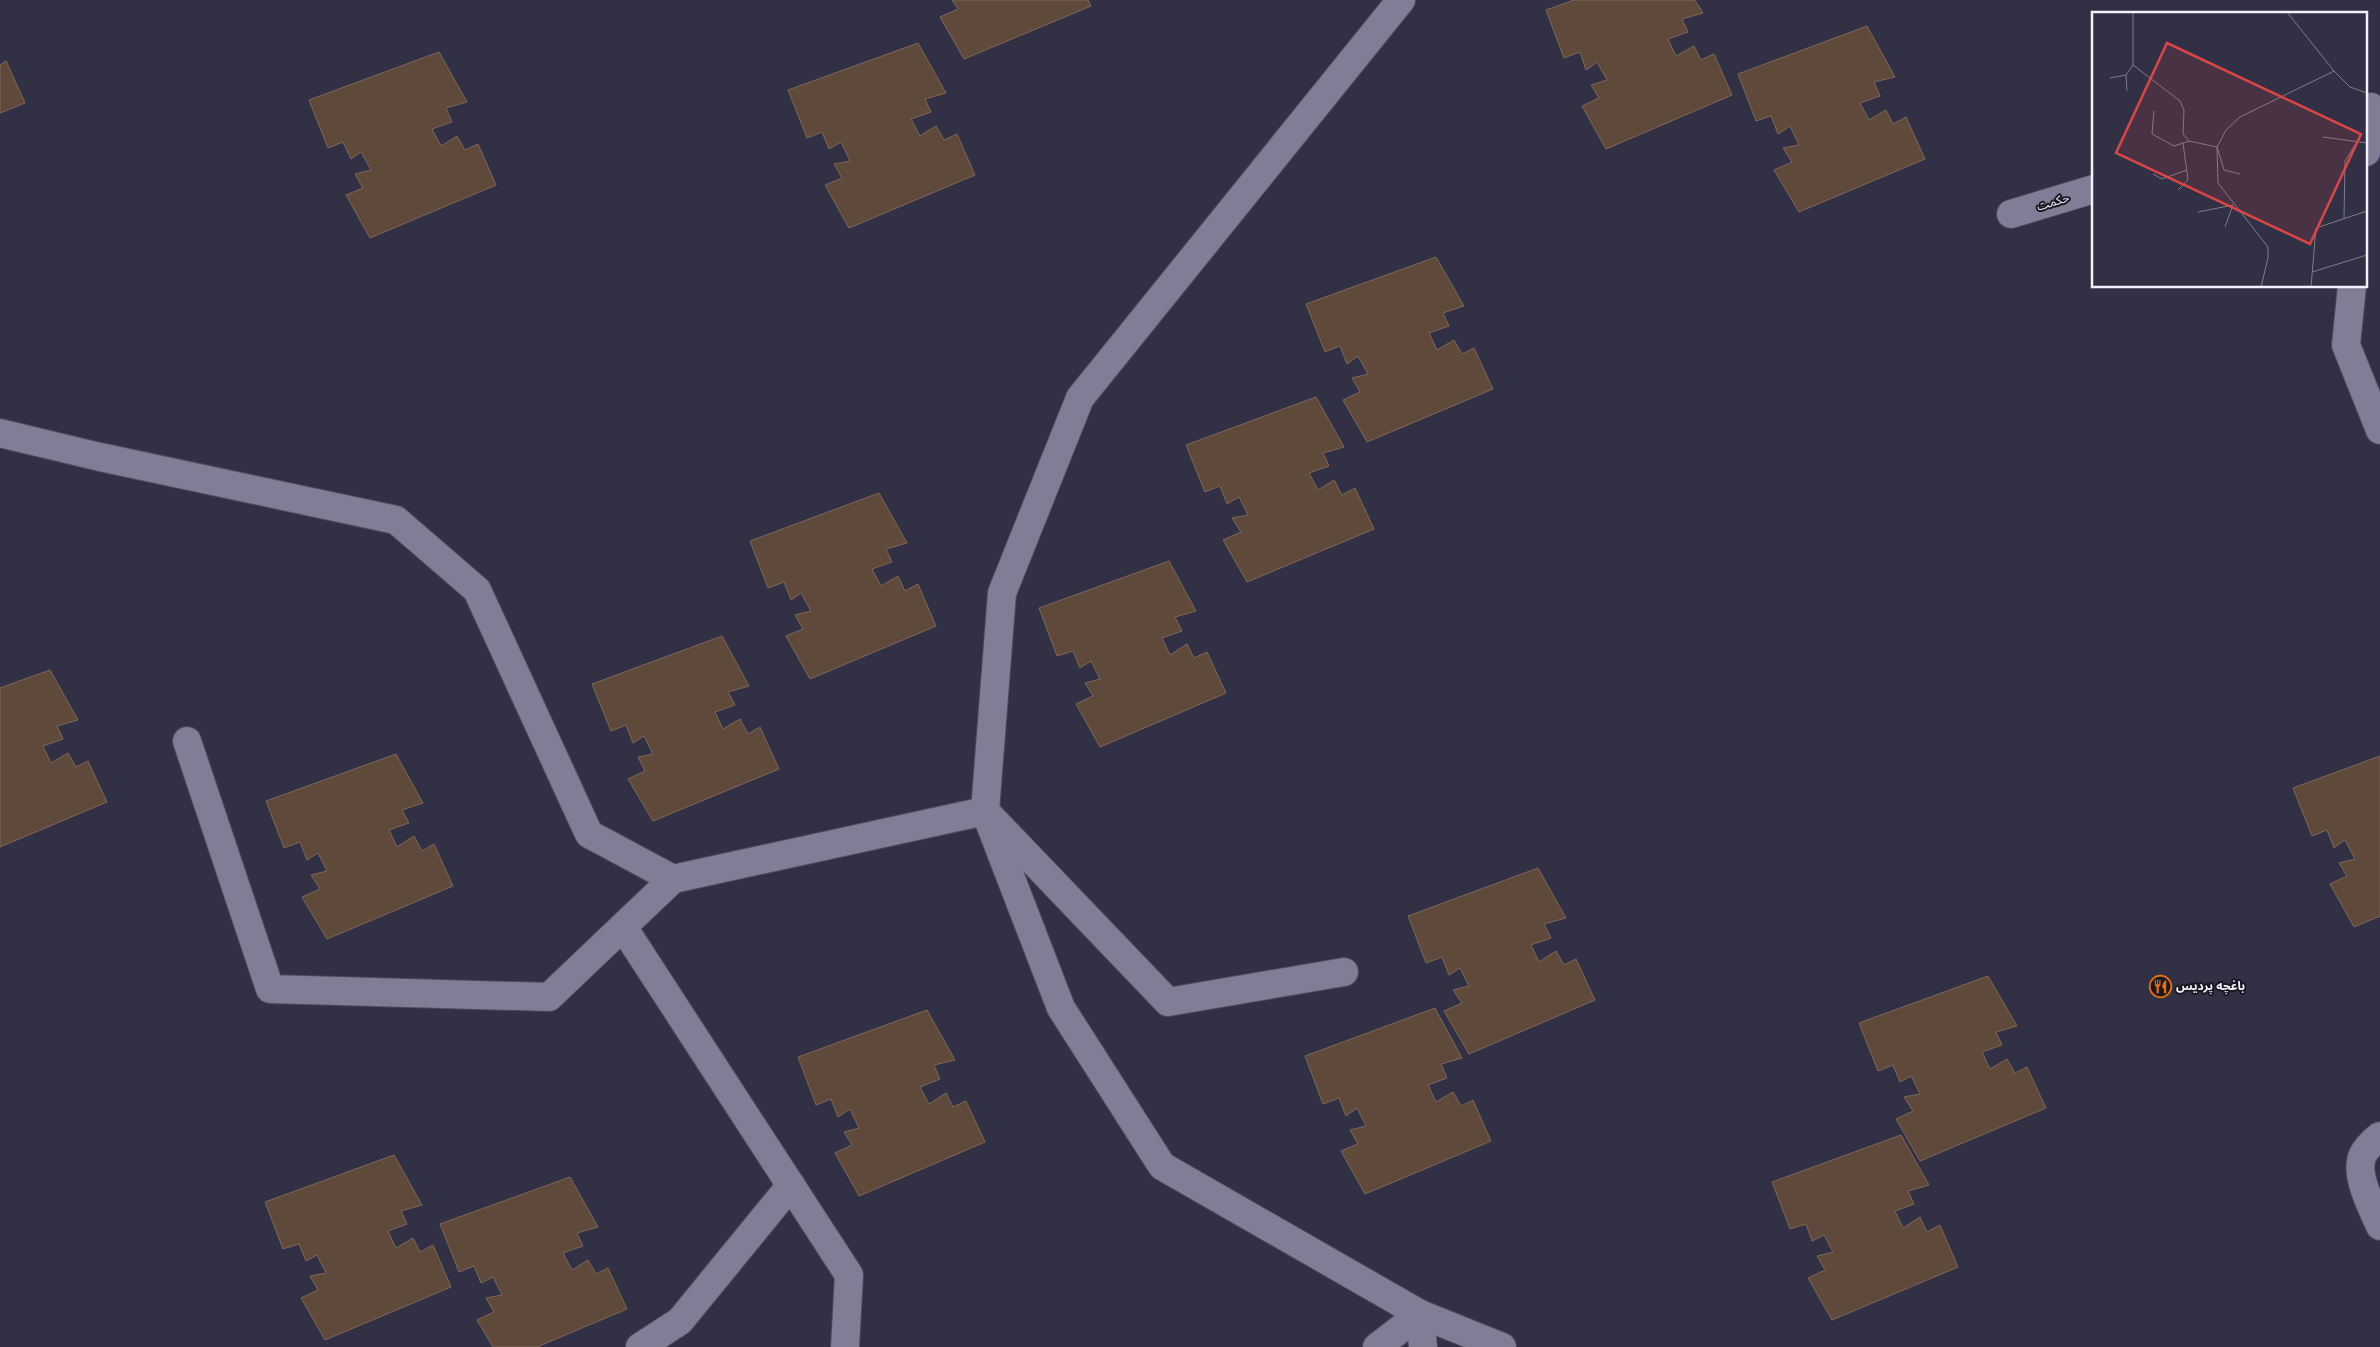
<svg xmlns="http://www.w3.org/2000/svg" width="2380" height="1347" viewBox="0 0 2380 1347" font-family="'Noto Sans','Noto Sans Arabic',sans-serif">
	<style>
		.building { fill: #5e493b; stroke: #7f685a }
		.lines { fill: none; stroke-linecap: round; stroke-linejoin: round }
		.minor-casing { stroke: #4d4b5d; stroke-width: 30 }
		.minor { stroke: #7f7e96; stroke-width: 28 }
		.labels { text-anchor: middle; stroke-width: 4; stroke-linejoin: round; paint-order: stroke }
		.street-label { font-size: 12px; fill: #f1f1fe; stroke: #1a1922 }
		.poi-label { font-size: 12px; font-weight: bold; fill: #f1f1fe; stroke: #1a1922; text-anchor: start }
		.inset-road { fill: none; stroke: #7e7d8e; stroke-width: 1 }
		.view { fill: #da4648; fill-opacity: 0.15; stroke: #da4648; stroke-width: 2.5 }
		.inset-edge { fill: none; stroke: #f1f1fe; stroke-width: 2.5 }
	</style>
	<rect width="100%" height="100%" fill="#313044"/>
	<g class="building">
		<path d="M952 0H1088L1091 6 964 59 940 17 958 9Z"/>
		<path d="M1574 0H1695L1703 13 1682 19 1688 32 1668 39 1676 56 1694 46 1701 60 1714 54 1732 95 1606 149 1582 106 1599 98 1591 85 1607 80 1597 62 1586 70 1580 52 1564 58 1546 10Z"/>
		<path d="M1867 26 1895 77 1874 82 1880 96 1860 103 1869 120 1886 110 1893 124 1906 117 1925 159 1799 212 1774 170 1792 162 1783 148 1799 145 1790 126 1778 134 1771 116 1756 121 1738 74Z"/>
		<path d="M918 43 946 93 925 99 931 112 911 119 920 136 936 126 944 140 957 134 975 175 849 228 825 185 842 178 834 164 850 161 841 142 829 149 822 132 807 138 788 90Z"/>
		<path d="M439 52 467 102 446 108 452 122 432 129 441 146 457 136 465 150 478 144 496 185 370 238 346 195 363 188 355 174 371 170 361 152 351 159 343 142 328 148 309 100Z"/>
		<path d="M6 61 25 103 0 113V65Z"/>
		<path d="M1436 257 1464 306 1443 313 1449 326 1429 333 1437 350 1454 340 1462 354 1474 348 1493 389 1367 442 1343 400 1360 392 1352 378 1368 374 1358 356 1347 364 1340 346 1325 352 1306 304Z"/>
		<path d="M1316 397 1344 447 1323 453 1329 466 1309 473 1318 490 1334 480 1342 495 1355 488 1374 529 1247 582 1223 540 1241 532 1232 518 1248 515 1239 497 1227 504 1220 486 1205 492 1186 445Z"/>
		<path d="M879 493 907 543 886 549 892 562 872 569 881 586 898 576 905 591 918 584 936 626 810 679 786 636 803 629 795 615 811 611 801 593 791 600 784 582 768 588 750 541Z"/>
		<path d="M1169 561 1196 611 1175 617 1182 631 1162 638 1170 655 1187 644 1194 658 1207 652 1226 693 1100 747 1076 704 1093 696 1085 683 1100 679 1091 661 1080 668 1073 651 1057 656 1039 608Z"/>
		<path d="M722 636 749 686 728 692 735 705 715 712 723 729 740 719 748 734 760 727 779 769 653 821 628 779 645 771 638 757 653 754 644 736 633 743 626 725 611 731 592 684Z"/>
		<path d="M50 670 78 720 57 726 63 739 43 746 51 763 68 753 76 767 88 761 107 802 0 847V688Z"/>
		<path d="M396 754 423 803 402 810 409 823 389 830 397 847 414 836 422 851 434 844 453 886 327 939 302 897 320 889 311 875 327 871 318 853 307 860 300 842 284 848 266 801Z"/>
		<path d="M2380 756V916L2354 927 2330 884 2347 876 2339 863 2355 859 2345 840 2334 848 2327 830 2312 836 2293 788Z"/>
		<path d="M1538 868 1566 918 1544 924 1551 938 1531 945 1539 962 1556 951 1564 965 1576 959 1595 1000 1469 1054 1444 1011 1462 1003 1453 990 1469 986 1460 968 1449 975 1442 957 1426 963 1408 916Z"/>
		<path d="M1988 976 2017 1026 1996 1032 2002 1045 1982 1052 1990 1069 2007 1059 2015 1073 2027 1067 2046 1108 1920 1161 1896 1119 1913 1111 1904 1097 1920 1094 1911 1076 1900 1082 1893 1065 1878 1071 1859 1023Z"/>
		<path d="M1435 1008 1462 1058 1441 1064 1447 1078 1428 1085 1436 1102 1453 1092 1461 1106 1473 1100 1491 1141 1365 1194 1341 1151 1358 1144 1350 1130 1366 1126 1357 1108 1346 1116 1339 1098 1323 1104 1305 1056Z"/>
		<path d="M927 1010 955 1060 934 1065 940 1079 920 1087 929 1104 946 1093 953 1107 966 1101 985 1142 859 1196 835 1153 852 1145 844 1132 859 1128 850 1109 838 1117 831 1099 816 1105 798 1057Z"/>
		<path d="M1901 1135 1929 1185 1908 1191 1914 1204 1895 1211 1903 1228 1920 1217 1927 1232 1940 1225 1958 1267 1832 1320 1808 1278 1825 1270 1817 1256 1833 1252 1824 1235 1812 1241 1806 1224 1790 1229 1772 1182Z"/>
		<path d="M394 1155 422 1205 401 1211 407 1224 388 1231 396 1248 413 1238 420 1252 433 1245 451 1287 325 1340 301 1298 318 1290 310 1276 326 1273 317 1255 306 1261 299 1244 283 1249 265 1202Z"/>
		<path d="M570 1177 598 1227 577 1233 583 1246 563 1253 572 1270 588 1260 596 1274 608 1268 627 1309 537 1347H493L477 1320 494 1312 486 1298 502 1295 493 1277 481 1283 474 1266 459 1272 440 1224Z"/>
	</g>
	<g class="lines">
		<defs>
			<g id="minor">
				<path d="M2366 152 2371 107"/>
				<path d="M2011 214 2094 189"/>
				<path d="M2352 286 2346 345 2380 430"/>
				<path d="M0 433 100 457 396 520 477 590 589 834 673 879 985 811 1061 1008 1162 1166 1420 1314 1502 1347"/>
				<path d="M187 741 270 989 549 997 673 879"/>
				<path d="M623 927 849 1275 845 1347"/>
				<path d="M1344 972 1168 1002 985 811 1002 593 1080 398 1401 0"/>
				<path d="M2380 1136C2373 1141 2362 1152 2361 1161 2357 1179 2373 1210 2380 1226"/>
				<path d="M1420 1314 1423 1347"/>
				<path d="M640 1347 680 1321 791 1185"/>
				<path d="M1377 1347 1420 1314"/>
			</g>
		</defs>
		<use href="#minor" class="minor-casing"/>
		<use href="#minor" class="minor"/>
	</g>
	<defs>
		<symbol id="restaurant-ring" viewBox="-11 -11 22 22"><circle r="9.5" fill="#1a1922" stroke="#e8710a" stroke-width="1.5"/><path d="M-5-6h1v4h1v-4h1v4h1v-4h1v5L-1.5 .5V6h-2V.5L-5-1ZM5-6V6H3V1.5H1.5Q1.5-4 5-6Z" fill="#e8710a"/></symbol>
	</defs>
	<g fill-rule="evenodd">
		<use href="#restaurant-ring" x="2148" y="974" width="25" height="25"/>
	</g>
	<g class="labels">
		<g class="street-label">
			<text transform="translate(2053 202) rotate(-17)" y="4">حکمت</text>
		</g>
		<g class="poi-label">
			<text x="2176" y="990">باغچه پردیس</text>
		</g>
	</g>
	<g transform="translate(2092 12)">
		<rect width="275" height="275" fill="#313044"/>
		<path class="inset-road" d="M41 0V53L88 89 92 98 91 122 97 129 125 135 126 171 176 235V246L169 275M195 0 242 59 258 75 275 81M18 66 34 63M35 79 34 63 41 53M62 99 60 122 82 134 97 129M231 125 275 131M61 162 70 167 95 158M148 162 132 158 125 135 134 118 148 105 242 59M86 178 96 168 91 131M106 200 141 193M252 206 253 149 265 130M133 215 141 193M220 260 275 243M219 275 224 216 275 199"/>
		<path class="view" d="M75 31 269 122 218 232 24 141Z"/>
		<rect width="275" height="275" class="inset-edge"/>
	</g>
</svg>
